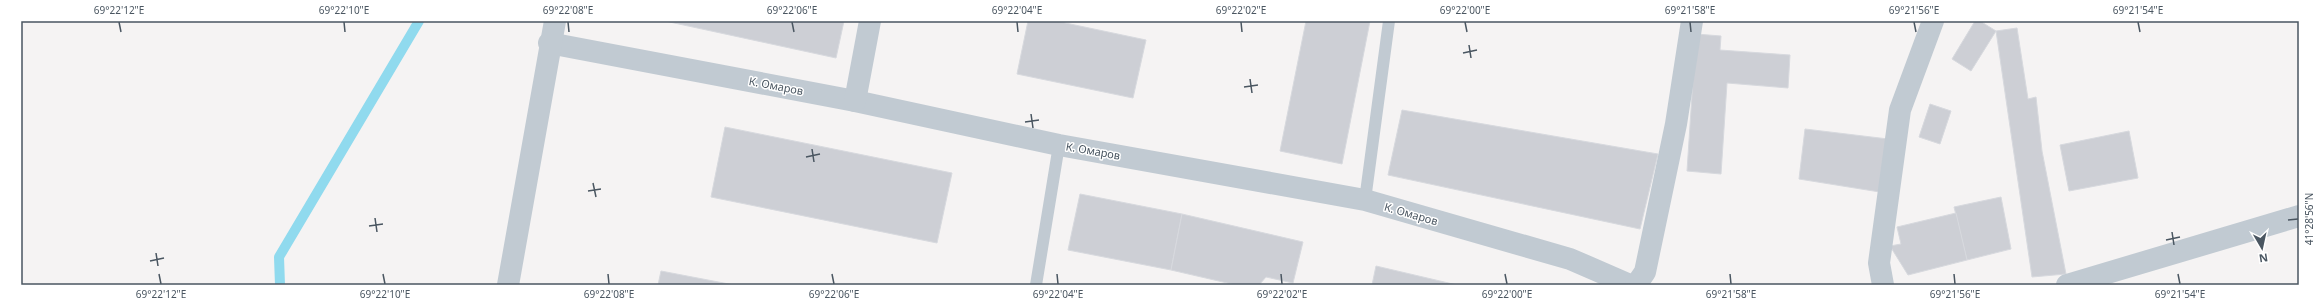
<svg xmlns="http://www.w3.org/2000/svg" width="2320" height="306" viewBox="0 0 2320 306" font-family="'Noto Sans',sans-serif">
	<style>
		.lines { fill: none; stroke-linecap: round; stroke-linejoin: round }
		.stream { stroke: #90daee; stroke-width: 10 }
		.building { fill: #cdcfd5; stroke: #d7d9de }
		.service { stroke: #c1cad2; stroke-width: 12 }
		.minor { stroke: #c1cad2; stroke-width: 22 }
		.ticks { fill: none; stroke: #4a5661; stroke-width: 1.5 }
		.labels { text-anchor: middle; stroke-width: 3; stroke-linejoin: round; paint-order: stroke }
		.street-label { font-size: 11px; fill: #4a5661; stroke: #fff }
		.neatline { fill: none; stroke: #4a5661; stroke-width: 1.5 }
		.ticks-label { font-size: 10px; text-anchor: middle; fill: #4a5661 }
	</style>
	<rect width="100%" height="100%" fill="#f5f3f3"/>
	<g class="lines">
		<path class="stream" d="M280 285 279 257 419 21"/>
	</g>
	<g class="building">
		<path d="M665 21H844L836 58Z"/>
		<path d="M1028 21H1056L1146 40 1133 98 1017 74Z"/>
		<path d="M1306 21H1370L1342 164 1280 151Z"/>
		<path d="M1975 21H1980L1996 31 1971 71 1952 59Z"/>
		<path d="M2017 28 2028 99 2036 97 2042 151 2066 274 2032 277 1996 31Z"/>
		<path d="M1696 34 1721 36 1720 50 1790 55 1788 88 1727 83 1721 174 1687 171Z"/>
		<path d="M1930 104 1951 111 1940 144 1919 137Z"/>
		<path d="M1402 110 1658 154 1640 229 1388 175Z"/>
		<path d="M725 127 952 173 937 243 711 197Z"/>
		<path d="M1805 129 1888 139 1886 193 1799 179Z"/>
		<path d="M2129 131 2138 178 2069 191 2060 145Z"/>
		<path d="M1080 194 1182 214 1171 270 1068 250Z"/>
		<path d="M2001 197 2011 249 1967 260 1954 207Z"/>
		<path d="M1956 213 1967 260 1908 275 1890 246 1901 244 1897 227Z"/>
		<path d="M1182 214 1303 242 1293 283 1266 277 1259 285H1236L1171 270Z"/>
		<path d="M1376 266 1457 285H1372Z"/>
		<path d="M661 271 734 285H658Z"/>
	</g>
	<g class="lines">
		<g class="service">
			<path d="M1365 200 1389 21"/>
			<path d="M1036 285 1059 145"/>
		</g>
		<g class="minor">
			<path d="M549 43 855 101 1059 145 1365 200 1570 259 1630 285"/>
			<path d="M855 101 870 21"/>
			<path d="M508 285 555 21"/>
			<path d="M1636 285 1645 272 1676 124 1692 21"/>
			<path d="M1883 285 1879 263 1900 110 1933 21"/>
			<path d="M2067 285 2299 216"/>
		</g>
	</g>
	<path class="ticks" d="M119 22 121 32M344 22 345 32M568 22 569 32M792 22 794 32M1017 22 1018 32M1241 22 1242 32M1465 22 1467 32M1690 22 1691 32M1914 22 1916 32M2138 22 2140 32M1469 45 1471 58M1463 53 1477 50M1250 79 1252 93M1244 87 1258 85M1031 114 1033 128M1025 122 1039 120M812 149 814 162M806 157 820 154M593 183 596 197M588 191 601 189M375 218 377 232M2288 220 2298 219M369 226 383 224M2172 232 2174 245M2166 240 2180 237M156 253 158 266M150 261 164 258M159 274 161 284M383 274 385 284M608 274 609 284M832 274 834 284M1057 274 1058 284M1281 274 1282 284M1505 274 1507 284M1730 274 1731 284M1954 274 1955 284M2178 274 2180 284"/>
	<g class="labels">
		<g class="street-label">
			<text transform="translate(776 86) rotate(11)" y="4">К. Омаров</text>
			<text transform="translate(1093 151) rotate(10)" y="4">К. Омаров</text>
			<text transform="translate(1411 214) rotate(16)" y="4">К. Омаров</text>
		</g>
	</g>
	<rect width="2320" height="306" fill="none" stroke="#ffffff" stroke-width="44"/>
	<g transform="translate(2262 248) rotate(171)" stroke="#ffffff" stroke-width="3" paint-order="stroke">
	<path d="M0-3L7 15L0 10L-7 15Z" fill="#4a5661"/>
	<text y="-6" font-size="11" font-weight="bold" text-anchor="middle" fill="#4a5661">N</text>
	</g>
	<rect x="22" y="22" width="2276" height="262" class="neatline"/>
	<g class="ticks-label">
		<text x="119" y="14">69°22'12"E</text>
		<text x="344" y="14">69°22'10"E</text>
		<text x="568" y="14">69°22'08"E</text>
		<text x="792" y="14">69°22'06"E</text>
		<text x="1017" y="14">69°22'04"E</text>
		<text x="1241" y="14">69°22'02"E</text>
		<text x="1465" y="14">69°22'00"E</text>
		<text x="1690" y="14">69°21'58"E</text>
		<text x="1914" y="14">69°21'56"E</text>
		<text x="2138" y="14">69°21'54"E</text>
		<text transform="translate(2309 219) rotate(-90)" y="4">41°28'56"N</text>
		<text x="161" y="298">69°22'12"E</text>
		<text x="385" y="298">69°22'10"E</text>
		<text x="609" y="298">69°22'08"E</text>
		<text x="834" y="298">69°22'06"E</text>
		<text x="1058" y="298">69°22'04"E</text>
		<text x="1282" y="298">69°22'02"E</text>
		<text x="1507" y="298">69°22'00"E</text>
		<text x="1731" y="298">69°21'58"E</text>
		<text x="1955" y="298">69°21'56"E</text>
		<text x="2180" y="298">69°21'54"E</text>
	</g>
</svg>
